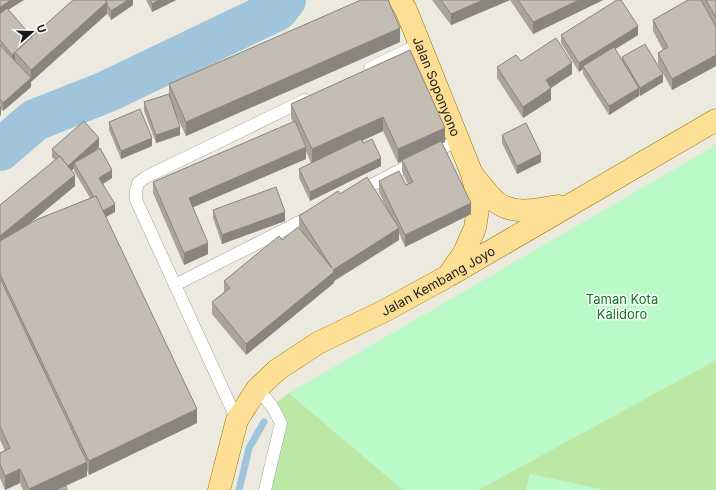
<svg xmlns="http://www.w3.org/2000/svg" width="716" height="490" viewBox="0 0 716 490" font-family="Inter,sans-serif">
	<style>
		.grass { fill: #bbe8a4 }
		.park { fill: #baf9c8 }
		.lines { fill: none; stroke-linecap: round; stroke-linejoin: round }
		.stream { stroke: #9fc4db; stroke-width: 7 }
		.river { stroke: #9fc4db; stroke-width: 42 }
		.service-casing { stroke: #a1a1a1; stroke-width: 13 }
		.primary-casing { stroke: #917600; stroke-width: 23 }
		.service { stroke: #fff; stroke-width: 12 }
		.primary { stroke: #fcdf95; stroke-width: 22 }
		.wall { fill: #a9a39a; fill-rule: evenodd }
		.shaded-wall { fill: #89847d }
		.building { fill: #c4bdb3; stroke: #89847d }
		.labels { text-anchor: middle; stroke-width: 3; stroke-linejoin: round; paint-order: stroke }
		.street-label { font-size: 13px; fill: #1a1a1a; stroke: #fff }
		.park-label { font-size: 13px; fill: #0b7624; stroke: #fff }
	</style>
	<rect width="100%" height="100%" fill="#eceadf"/>
	<g class="grass">
		<path d="M716 360V490H604L530 474 526 490H478Z"/>
		<path d="M289 393 403 490H265L281 423 272 406Z"/>
	</g>
	<g class="park">
		<path d="M716 145V360L478 490H403L289 393Z"/>
		<path d="M530 474 604 490H526Z"/>
	</g>
	<g class="lines">
		<path class="stream" d="M239 490 249 448 264 422"/>
		<path class="river" d="M0 150 35 120 106 92 277 10 285 0"/>
		<defs>
			<g id="service">
				<path d="M370 68 420 44"/>
				<path d="M358 192 458 140"/>
				<path d="M175 285 313 215"/>
				<path d="M257 389 272 406 281 423 265 490"/>
				<path d="M237 420 136 200V191L138 183 146 177 305 100"/>
			</g>
			<g id="primary">
				<path id="s1" d="M400 0 406 10 472 174 479 202 475 228 464 253 450 273"/>
				<path d="M475 178C481 185 487 193 494 200 511 216 537 210 558 206"/>
				<path id="s2" d="M219 490 237 420 257 389 277 370 318 343 386 310 448 276 716 120"/>
			</g>
		</defs>
		<use href="#service" class="service-casing"/>
		<use href="#primary" class="primary-casing"/>
		<use href="#service" class="service"/>
		<use href="#primary" class="primary"/>
	</g>
	<g class="wall">
		<path d="M0 0 32 37 73 0H133V5L111 20 107 13 31 81V87L3 111 1 109V114L0 116Z"/>
		<path d="M146 0H176L152 12Z"/>
		<path d="M432 0H603L533 34 510 0 451 25Z"/>
		<path d="M687 0H716V66L672 90 658 64V53L663 50 653 31V20L687 1Z"/>
		<path d="M561 35H638L615 49 622 60V57L663 82 640 96 639 94V96L609 115 583 74V69L579 72 561 43Z"/>
		<path d="M400 42 186 136 176 115 180 135 156 143 144 111V102L169 94V84Z"/>
		<path d="M410 50 445 142 442 143 471 214 405 247 399 233V240L334 281V283L246 355 212 314V302L224 292V281L282 240 302 232 299 227V216L340 194 387 209 379 192V181L406 185 408 184 402 172V161L398 163 383 131 362 141 381 166 310 201 299 178V169L311 163 306 151V159L193 207 208 254 184 265 153 193V182L293 122 291 118V104Z"/>
		<path d="M521 61 572 74 551 88V100L523 118 497 78V67Z"/>
		<path d="M109 122 152 146 121 159 109 130Z"/>
		<path d="M502 135 541 162 517 174 502 143Z"/>
		<path d="M99 147 93 152 112 178 103 184 115 212 106 217 197 423 89 475 87 470V476L62 487 67 490H23L20 483 5 490 0 478V453L5 451 0 440V205L55 160 52 157V149ZM74 168V171L90 198 29 224 75 186 72 171Z"/>
		<path d="M213 210 285 221 222 244 213 218Z"/>
	</g>
	<g class="shaded-wall">
		<path d="M11 0H24L0 15V7Z"/>
		<path d="M128 0H133V5L111 20V11Z"/>
		<path d="M159 0H176L152 12V4Z"/>
		<path d="M483 0H510L451 25V14Z"/>
		<path d="M579 0H603L533 34V22Z"/>
		<path d="M107 2V14L31 82V70Z"/>
		<path d="M638 26V35L585 68 583 66V69L579 72V63Z"/>
		<path d="M400 28V42L186 136V122Z"/>
		<path d="M15 53V61L12 63V55Z"/>
		<path d="M716 55V66L672 90V79Z"/>
		<path d="M572 63V74L546 91V80Z"/>
		<path d="M663 74V82L640 96V88Z"/>
		<path d="M31 78V87L3 111V103Z"/>
		<path d="M551 88V100L523 118V107Z"/>
		<path d="M639 88V96L609 115V106Z"/>
		<path d="M1 106V114L0 116V107Z"/>
		<path d="M383 117V131L312 164V149Z"/>
		<path d="M180 127V135L156 143V135Z"/>
		<path d="M445 128V142L403 161 402 160V161L398 163V149Z"/>
		<path d="M99 138V147L77 167 74 163V168L68 175V166Z"/>
		<path d="M152 138V146L121 159V151Z"/>
		<path d="M306 147V159L189 209V198Z"/>
		<path d="M541 154V162L517 174V166Z"/>
		<path d="M381 158V166L310 201V192Z"/>
		<path d="M112 170V178L99 186V178Z"/>
		<path d="M75 175V186L0 248V236Z"/>
		<path d="M471 203V214L405 247V235Z"/>
		<path d="M115 204V212L102 219V211Z"/>
		<path d="M285 212V221L222 244V235Z"/>
		<path d="M399 228V240L334 281V283L246 355V344L333 270Z"/>
		<path d="M208 243V254L184 265V253Z"/>
		<path d="M197 409V423L89 475V461Z"/>
		<path d="M87 462V476L57 490H29V489Z"/>
		<path d="M20 469V483L5 490V476Z"/>
	</g>
	<g class="building">
		<path d="M0 0H11L0 7Z"/>
		<path d="M73 0H105L107 2 31 70 15 52Z"/>
		<path d="M105 0H128L111 11 107 5V2Z"/>
		<path d="M150 0H159L152 4Z"/>
		<path d="M361 0H388L400 28 186 122 169 84Z"/>
		<path d="M441 0H483L451 14Z"/>
		<path d="M518 0H579L533 22Z"/>
		<path d="M617 0H621L638 26 579 63 561 35Z"/>
		<path d="M688 0H701L716 27V55L672 79 658 53 668 47 653 20Z"/>
		<path d="M706 0H716V18Z"/>
		<path d="M7 8 32 37 12 55 0 40V14Z"/>
		<path d="M556 38 572 63 546 80 551 88 523 107 497 67 516 55 521 61Z"/>
		<path d="M645 44 663 74 640 88 622 57Z"/>
		<path d="M0 45 31 78 3 103 0 99Z"/>
		<path d="M614 47 639 88 609 106 583 66Z"/>
		<path d="M410 50 445 128 398 149 383 117 312 149 291 104Z"/>
		<path d="M169 94 180 127 156 135 144 102Z"/>
		<path d="M140 109 152 138 121 151 109 122Z"/>
		<path d="M84 121 99 138 68 166 60 156H59L52 149Z"/>
		<path d="M295 121 306 147 189 198 208 243 184 253 153 182Z"/>
		<path d="M526 123 541 154 517 166 502 135Z"/>
		<path d="M361 139 363 143 372 139 381 158 310 192 299 169Z"/>
		<path d="M441 141 471 203 405 235 379 181 399 171 406 185 413 182 402 160Z"/>
		<path d="M100 148 112 170 99 178 115 204 103 211 96 196 94 197 74 163Z"/>
		<path d="M60 156 75 175 0 236V205Z"/>
		<path d="M367 177 399 228 333 270 334 272 246 344 212 302 230 288 224 281 279 236 282 240 298 227 332 268 299 216 338 191 340 194Z"/>
		<path d="M276 187 285 212 222 235 213 210Z"/>
		<path d="M96 196 197 409 89 461 0 274V241L38 219Z"/>
		<path d="M0 278 87 462 29 489 20 469 5 476 0 464V453L10 448 0 426Z"/>
		<path d="M66 486 67 490H54Z"/>
	</g>
	<g class="labels">
		<g class="street-label">
			<text dy="5" stroke="none"><textPath href="#s1" startOffset="94">Jalan Soponyono</textPath></text>
			<text dy="5" stroke="none"><textPath href="#s2" startOffset="321">Jalan Kembang Joyo</textPath></text>
		</g>
		<g class="park-label">
			<text x="622" y="304">Taman Kota<tspan x="622" dy="15">Kalidoro</tspan></text>
		</g>
	</g>
	<g transform="translate(32 32) rotate(70)" stroke="#ffffff" stroke-width="3" paint-order="stroke">
	<path d="M0-3L7 15L0 10L-7 15Z" fill="#1a1a1a"/>
	<text y="-6" font-size="11" font-weight="bold" text-anchor="middle" fill="#1a1a1a">U</text>
	</g>
</svg>
